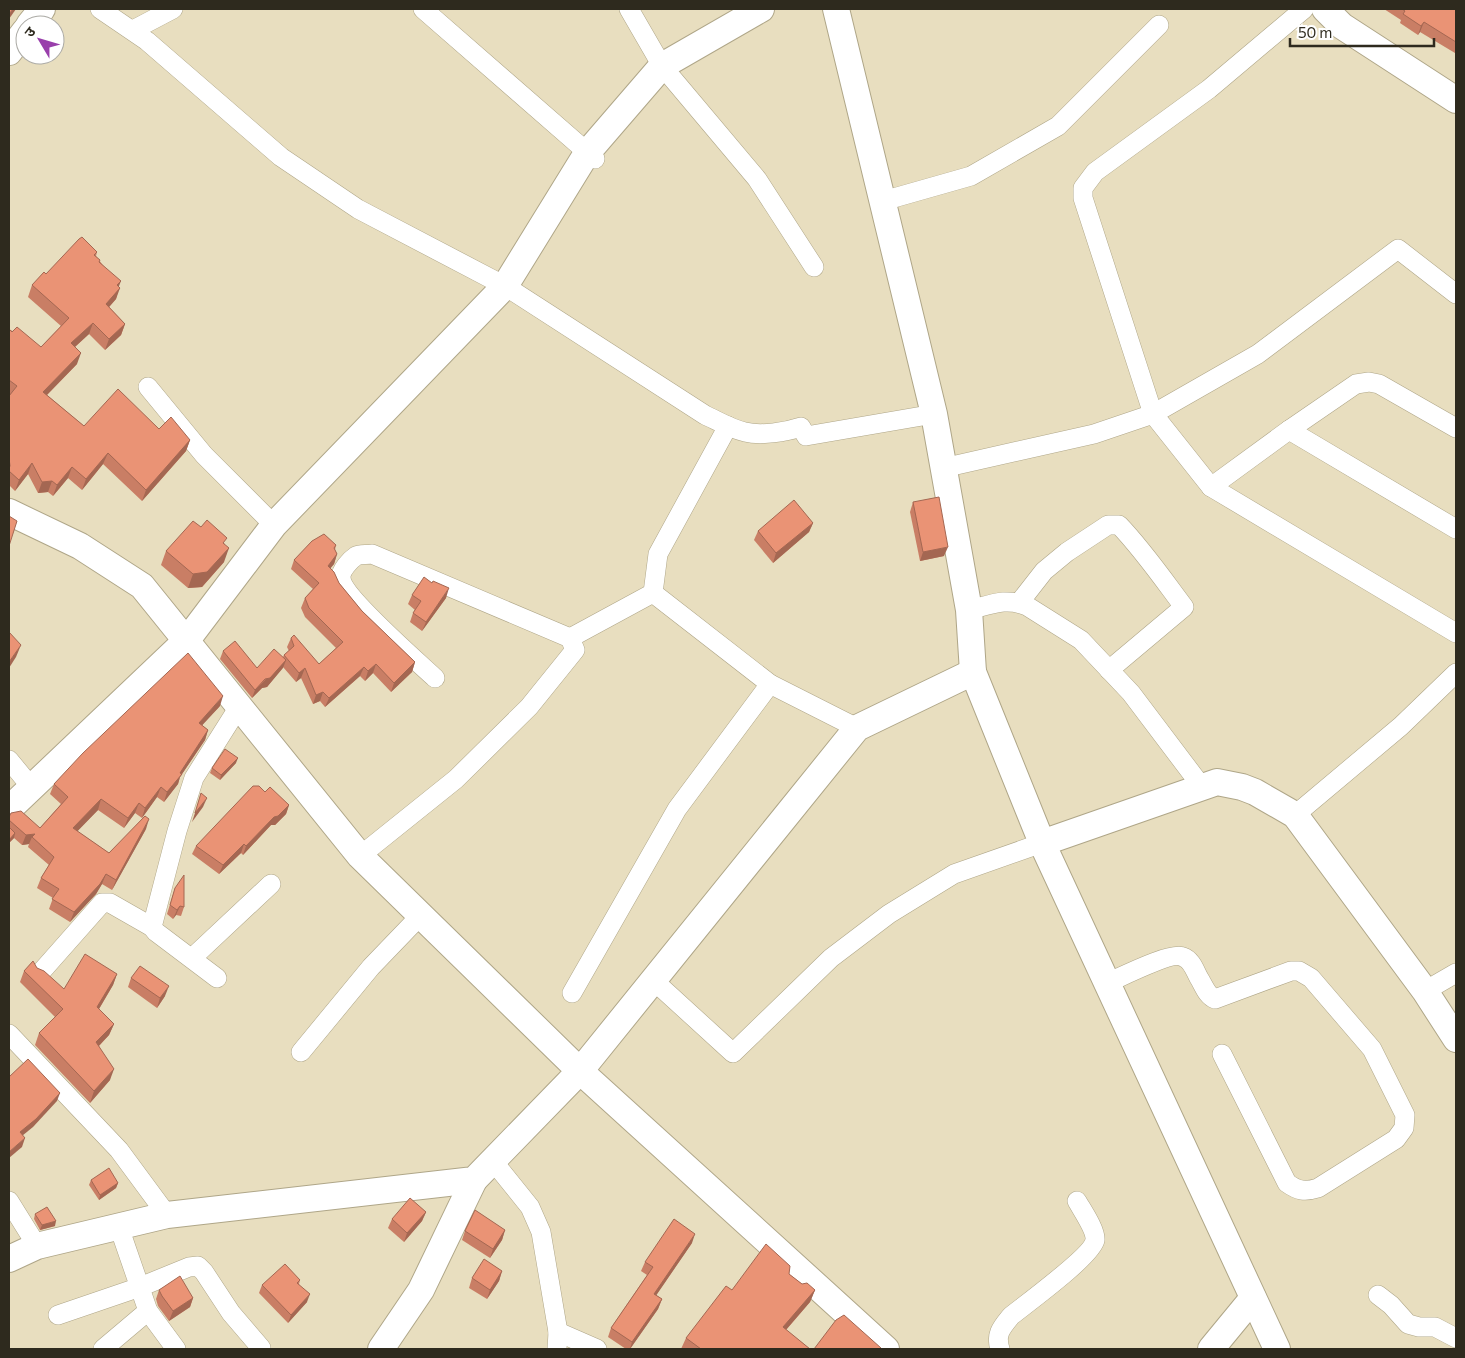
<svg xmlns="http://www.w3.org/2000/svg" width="1465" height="1358" viewBox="0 0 1465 1358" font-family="Commissioner,'Noto Sans Devanagari',sans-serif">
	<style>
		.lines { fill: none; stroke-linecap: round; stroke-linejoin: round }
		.street-casing { stroke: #afa688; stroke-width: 20 }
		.secondary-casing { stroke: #afa688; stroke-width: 28 }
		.street { stroke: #fff; stroke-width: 19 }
		.secondary { stroke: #fff; stroke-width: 26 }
		.wall { fill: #c97e65 }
		.shaded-wall { fill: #a46752 }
		.building { fill: #ea9375; stroke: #a46752 }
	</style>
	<rect width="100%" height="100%" fill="#e8debf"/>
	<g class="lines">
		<defs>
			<g id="street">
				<path d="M100 9 147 41 281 157 358 209 505 286 705 415C718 421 731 429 745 432 761 436 786 432 801 427L806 436 934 414"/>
				<path d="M423 9 595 159"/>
				<path d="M629 9 662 66 757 179 814 267"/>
				<path d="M1304 9 1209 89 1095 172 1083 188V198L1153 414 1211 487 1289 430 1456 529"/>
				<path d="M133 30 173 9"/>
				<path d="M883 201 971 176 1058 126 1159 25"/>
				<path d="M148 387 204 455 274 525"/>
				<path d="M1289 430 1356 384 1369 382 1379 384 1456 428"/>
				<path d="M943 468 1094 434 1153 414 1258 354 1398 249 1456 294"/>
				<path d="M1211 487 1456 633"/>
				<path d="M653 593 770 684 857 728"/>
				<path d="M653 593 658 554 728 426"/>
				<path d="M1019 603 1044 571 1067 552 1108 525H1119C1143 550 1163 579 1184 607L1109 670"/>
				<path d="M969 610C990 605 1006 597 1027 606L1081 640 1131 693 1202 787"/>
				<path d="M435 678C419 663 341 595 341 577 341 570 350 560 356 556 360 554 367 555 372 554L570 638"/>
				<path d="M9 760 32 788"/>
				<path d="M1295 815 1401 726 1456 673"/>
				<path d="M360 856 456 779 529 707 575 650 570 638 653 593"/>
				<path d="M192 958 271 884"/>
				<path d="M41 972 102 903H110L152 927"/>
				<path d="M217 978 156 932 152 927 177 831 194 778 240 705"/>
				<path d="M653 980 733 1053 831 958 889 914 954 874 1042 843"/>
				<path d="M1107 983C1121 977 1172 951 1183 957 1192 960 1195 971 1199 978 1204 986 1207 996 1215 999L1291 971H1299L1311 978 1372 1049 1405 1115 1404 1128 1396 1139 1318 1188C1305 1192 1298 1191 1287 1183L1222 1054"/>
				<path d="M1425 991 1456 973"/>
				<path d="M572 993 677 809 770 684"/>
				<path d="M9 1034 119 1150 167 1215"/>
				<path d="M301 1052 371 967 421 915"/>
				<path d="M493 1161 530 1207 541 1232 558 1332 557 1349"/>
				<path d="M9 1201 37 1246"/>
				<path d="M119 1227 148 1311 176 1349"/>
				<path d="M1378 1295 1391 1305 1408 1324 1419 1327H1435L1456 1338"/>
				<path d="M58 1315 140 1287 189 1267 198 1266 204 1272 231 1313 261 1348"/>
				<path d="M558 1332 597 1349"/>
				<path d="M103 1349 148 1311"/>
				<path d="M1000 1349C995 1334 1002 1327 1011 1316 1026 1304 1093 1255 1095 1240 1096 1230 1082 1210 1077 1201"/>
			</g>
			<g id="secondary">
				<path d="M836 9 934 414 969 610 973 672 1042 843 1277 1349"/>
				<path d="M1325 9 1342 26 1456 100"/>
				<path d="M29 25 42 9"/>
				<path d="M9 52 25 31"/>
				<path d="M9 512 80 546 142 586 360 856 580 1071 474 1180 167 1215 37 1246 9 1259"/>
				<path d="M9 809 187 640 274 525 505 286 587 153 662 66 761 9"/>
				<path d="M1042 843 1217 782 1242 787 1255 792 1295 815 1425 991 1456 1039"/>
				<path d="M381 1349 421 1290 474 1180"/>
				<path d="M886 1349 580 1071 857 728 973 672"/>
				<path d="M1211 1349 1253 1298"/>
			</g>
		</defs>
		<use href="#street" class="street-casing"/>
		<use href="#secondary" class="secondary-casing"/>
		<use href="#street" class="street"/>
		<use href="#secondary" class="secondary"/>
	</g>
	<g class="wall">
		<path d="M1384 9H1456V51L1455 53 1420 32 1418 35 1400 23 1401 20Z"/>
		<path d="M97 252 96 256 119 287 116 299 109 307 125 324 121 335 105 350 89 334 75 347 77 364 47 395 84 426 159 429 190 440 186 451 142 501 103 464 82 490 68 478 53 496 48 492 38 493 28 474 15 491 9 485V396L10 395 9 394V329L41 347 61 326 28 297 32 285 46 274Z"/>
		<path d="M913 502 944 556 920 561 910 512Z"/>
		<path d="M813 523 809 532 773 563 754 540 758 531Z"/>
		<path d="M201 527 225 544 224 562 202 587 188 588 161 565 166 551Z"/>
		<path d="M336 545 335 550 337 554 334 564 330 568 339 583 362 611 415 662 412 672 391 692 373 673 365 681 360 676 325 707 320 701 313 704 301 678 296 682 283 667 267 687 262 688 252 698 220 659 223 651 257 668 283 657 284 655 289 651 287 647 291 638 319 664 336 648 305 617 301 608 305 598 313 589 291 569 294 560Z"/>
		<path d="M412 595 446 598 422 631 410 622 413 613 415 610 408 604Z"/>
		<path d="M220 706 202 725 208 730 205 740 180 777 178 784 164 802 157 797 142 818 135 813 124 828 98 810 77 831 109 853 146 829 112 890 102 884 96 894 70 922 49 909 53 898 37 888 41 878 49 865 28 847 29 844 22 845 14 838 9 843V817L40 828 61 804 50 794 54 784Z"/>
		<path d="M236 763 220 780 210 773 212 768Z"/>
		<path d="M265 792 289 805 286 814 275 825H271L243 855 241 853 219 874 192 854 196 846Z"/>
		<path d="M175 888 184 907 181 916 176 915 173 919 167 914Z"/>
		<path d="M37 968 64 989 117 974 113 985 99 1009 114 1024 109 1035 99 1046 110 1080 90 1103 35 1045 39 1033 55 1017 20 982 24 971Z"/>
		<path d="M131 978 165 996 157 1008 128 987Z"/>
		<path d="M91 1180 118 1183 116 1188 99 1200 89 1185Z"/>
		<path d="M426 1212 422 1221 404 1242 388 1228 392 1219Z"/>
		<path d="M35 1214 55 1226 40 1230 34 1219Z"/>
		<path d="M505 1230 502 1240 490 1258 462 1240 465 1231Z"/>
		<path d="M692 1243 656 1295 662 1299 658 1309 630 1349H626L608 1337 611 1328 647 1275 641 1271 645 1262Z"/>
		<path d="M502 1271 499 1281 487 1299 469 1288 472 1278Z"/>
		<path d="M789 1274 802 1284 815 1290 810 1302 786 1330 810 1349H681L686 1338 732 1290Z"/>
		<path d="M300 1280 299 1284 307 1302 288 1323 259 1293 262 1285Z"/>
		<path d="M159 1290 193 1298 190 1307 169 1321 158 1306 156 1299Z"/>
	</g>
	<g class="shaded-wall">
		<path d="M13 9H16L9 19V14Z"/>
		<path d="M1424 22 1420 32 1418 35 1421 26Z"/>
		<path d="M121 281 117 291 120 288 116 299 102 315 106 304 117 285Z"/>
		<path d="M93 323 89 334 67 354 71 343Z"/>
		<path d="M125 324 121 335 105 350 109 339Z"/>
		<path d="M81 353 77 364 39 403 43 392Z"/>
		<path d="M190 440 186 451 142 501 146 490Z"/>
		<path d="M108 453 103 464 82 490 86 479Z"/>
		<path d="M32 463 28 474 15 491 19 480Z"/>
		<path d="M72 467 68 478 53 496 57 485Z"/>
		<path d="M52 481 48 492 38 493 42 482Z"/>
		<path d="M813 523 809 532 773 563 776 553Z"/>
		<path d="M948 547 944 556 920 561 923 552Z"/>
		<path d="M229 548 224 562 202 587 188 588 193 574Z"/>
		<path d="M337 554 334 564 325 575 328 566Z"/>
		<path d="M449 588 446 598 422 631 426 622Z"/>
		<path d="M21 645 16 657 9 668V662Z"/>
		<path d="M286 660 283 668 267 687 262 688 252 698 255 690Z"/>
		<path d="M415 662 412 672 391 692 394 683Z"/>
		<path d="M376 664 373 673 365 681 368 671Z"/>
		<path d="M364 667 360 676 325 707 329 698Z"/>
		<path d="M305 668 301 678 296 682 299 673Z"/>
		<path d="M323 692 320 701 313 704 316 695Z"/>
		<path d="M223 696 220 706 195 733 199 723Z"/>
		<path d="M208 730 205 740 180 777 178 784 164 802 167 792Z"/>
		<path d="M238 758 236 763 220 780 221 775Z"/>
		<path d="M161 787 157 797 142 818 145 808Z"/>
		<path d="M207 798 203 807 192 822 195 813Z"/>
		<path d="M101 799 98 810 70 839 73 828Z"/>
		<path d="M139 803 135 813 124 828 128 818Z"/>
		<path d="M289 805 286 814 275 825H271L243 855 246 846 274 817Z"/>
		<path d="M149 819 146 829 112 890 116 880Z"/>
		<path d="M15 833 14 838 9 843V840Z"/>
		<path d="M35 834 32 837 29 844 22 845 26 835Z"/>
		<path d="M244 844 241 853 219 874 223 865Z"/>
		<path d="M106 874 102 884 96 894 70 922 74 912Z"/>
		<path d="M180 906 176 915 173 919 177 910Z"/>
		<path d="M117 974 113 985 93 1019 97 1007Z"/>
		<path d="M169 986 165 996 157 1008 160 998Z"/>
		<path d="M114 1024 109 1035 91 1054 96 1042Z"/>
		<path d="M114 1069 110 1080 90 1103 94 1091Z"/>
		<path d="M60 1093 57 1101 33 1127 17 1140 20 1132Z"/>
		<path d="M25 1138 22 1147 9 1158V1152Z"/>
		<path d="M118 1183 116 1188 99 1200 100 1195Z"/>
		<path d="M426 1212 422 1221 404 1242 407 1233Z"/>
		<path d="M56 1221 55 1226 40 1230 42 1225Z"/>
		<path d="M505 1230 502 1240 490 1258 493 1249Z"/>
		<path d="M695 1234 692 1243 651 1303 654 1294Z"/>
		<path d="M502 1271 499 1281 487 1299 490 1290Z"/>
		<path d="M815 1290 810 1302 778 1339 783 1327Z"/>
		<path d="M310 1294 307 1302 288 1323 291 1315Z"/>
		<path d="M193 1298 190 1307 169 1321 173 1311Z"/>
		<path d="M662 1299 658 1309 630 1349 632 1342Z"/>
	</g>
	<g class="building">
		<path d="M9 9H13L9 14Z"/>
		<path d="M1402 9H1456V42L1424 22 1421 26 1403 14 1405 11Z"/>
		<path d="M82 237 97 252 94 255 100 260 99 262 121 281 117 285 120 288 106 304 125 324 109 339 93 323 71 343 81 353 43 392 84 426 118 389 159 429 171 417 190 440 146 490 108 453 86 479 72 467 57 485 52 481 42 482 32 463 19 480 9 471V468L10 466 9 458V396L17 386 9 380V329L12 332 17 327 41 347 69 318 32 285 44 272 46 274 79 239Z"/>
		<path d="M939 497 948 547 923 552 913 502Z"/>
		<path d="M794 500 813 523 776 553 758 531Z"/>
		<path d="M9 516 17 521 9 546Z"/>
		<path d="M207 520 227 538 223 543 229 548 207 572 193 574 166 551 193 521 201 527Z"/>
		<path d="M324 534 336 545 334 548 337 554 328 566 334 572 339 583 362 611 415 662 394 683 376 664 368 671 364 667 329 698 323 692 316 695 305 668 299 673 284 655 294 646 291 638 294 635 319 664 343 642 309 608 305 598 319 583 294 560 312 541Z"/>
		<path d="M424 577 432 583 433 581 449 588 426 622 413 613 421 601 412 595Z"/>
		<path d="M9 632 21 645 9 662Z"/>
		<path d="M235 641 257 668 274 649 286 660 270 678 265 679 255 690 223 651Z"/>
		<path d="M188 653 223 696 199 723 208 730 180 773 182 774 167 792 161 787 145 808 139 803 128 818 101 799 73 828 109 853 145 816 149 819 116 880 106 874 100 884 74 912 52 899 59 889 41 878 54 857 32 837 35 834 26 835 9 820V817L11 813 21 811 40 828 68 797 54 784 83 753Z"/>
		<path d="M225 749 238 758 221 775 212 768Z"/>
		<path d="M253 786H259L265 792 270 787 289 805 278 816 274 817 246 846 244 844 223 865 196 846Z"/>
		<path d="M201 793 207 798 195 813Z"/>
		<path d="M9 827 15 833 9 840Z"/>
		<path d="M184 875V907L180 906 177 910 170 905 175 888Z"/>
		<path d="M85 954 117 974 97 1007 114 1024 96 1042 114 1069 94 1091 39 1033 63 1009 24 971 33 961 37 968 44 971 64 989Z"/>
		<path d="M140 966 169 986 160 998 131 978Z"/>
		<path d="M28 1059 60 1093 36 1119 20 1132 25 1138 9 1152V1077Z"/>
		<path d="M109 1168 118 1183 100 1195 91 1180Z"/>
		<path d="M410 1198 426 1212 407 1233 392 1219Z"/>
		<path d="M47 1207 56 1221 42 1225 35 1214Z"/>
		<path d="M475 1210 505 1230 493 1249 465 1231Z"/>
		<path d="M674 1219 695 1234 654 1294 662 1299 632 1342 611 1328 653 1267 645 1262Z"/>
		<path d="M766 1244 790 1266 789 1274 802 1284 807 1283 815 1290 783 1327 810 1349H701L686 1338 726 1286 732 1290Z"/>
		<path d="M484 1259 502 1271 490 1290 472 1278Z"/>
		<path d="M285 1264 300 1280 297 1283 310 1294 291 1315 262 1285Z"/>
		<path d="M180 1276 193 1298 173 1311 162 1296 159 1290Z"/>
		<path d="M844 1315 881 1348 882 1349H814L836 1320Z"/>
	</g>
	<rect width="1465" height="1358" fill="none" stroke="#2e2a1e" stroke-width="20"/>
	<g transform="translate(40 40) rotate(308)"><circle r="24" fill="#ffffff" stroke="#abaaa5"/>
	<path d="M0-4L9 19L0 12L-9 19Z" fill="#993fab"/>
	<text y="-8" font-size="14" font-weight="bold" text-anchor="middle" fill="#2e2a1e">उ</text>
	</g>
	<path d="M1290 38v8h144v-8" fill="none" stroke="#2e2a1e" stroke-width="2.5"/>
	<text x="1298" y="38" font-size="15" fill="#2e2a1e" stroke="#ffffff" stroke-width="4" paint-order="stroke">50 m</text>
</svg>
